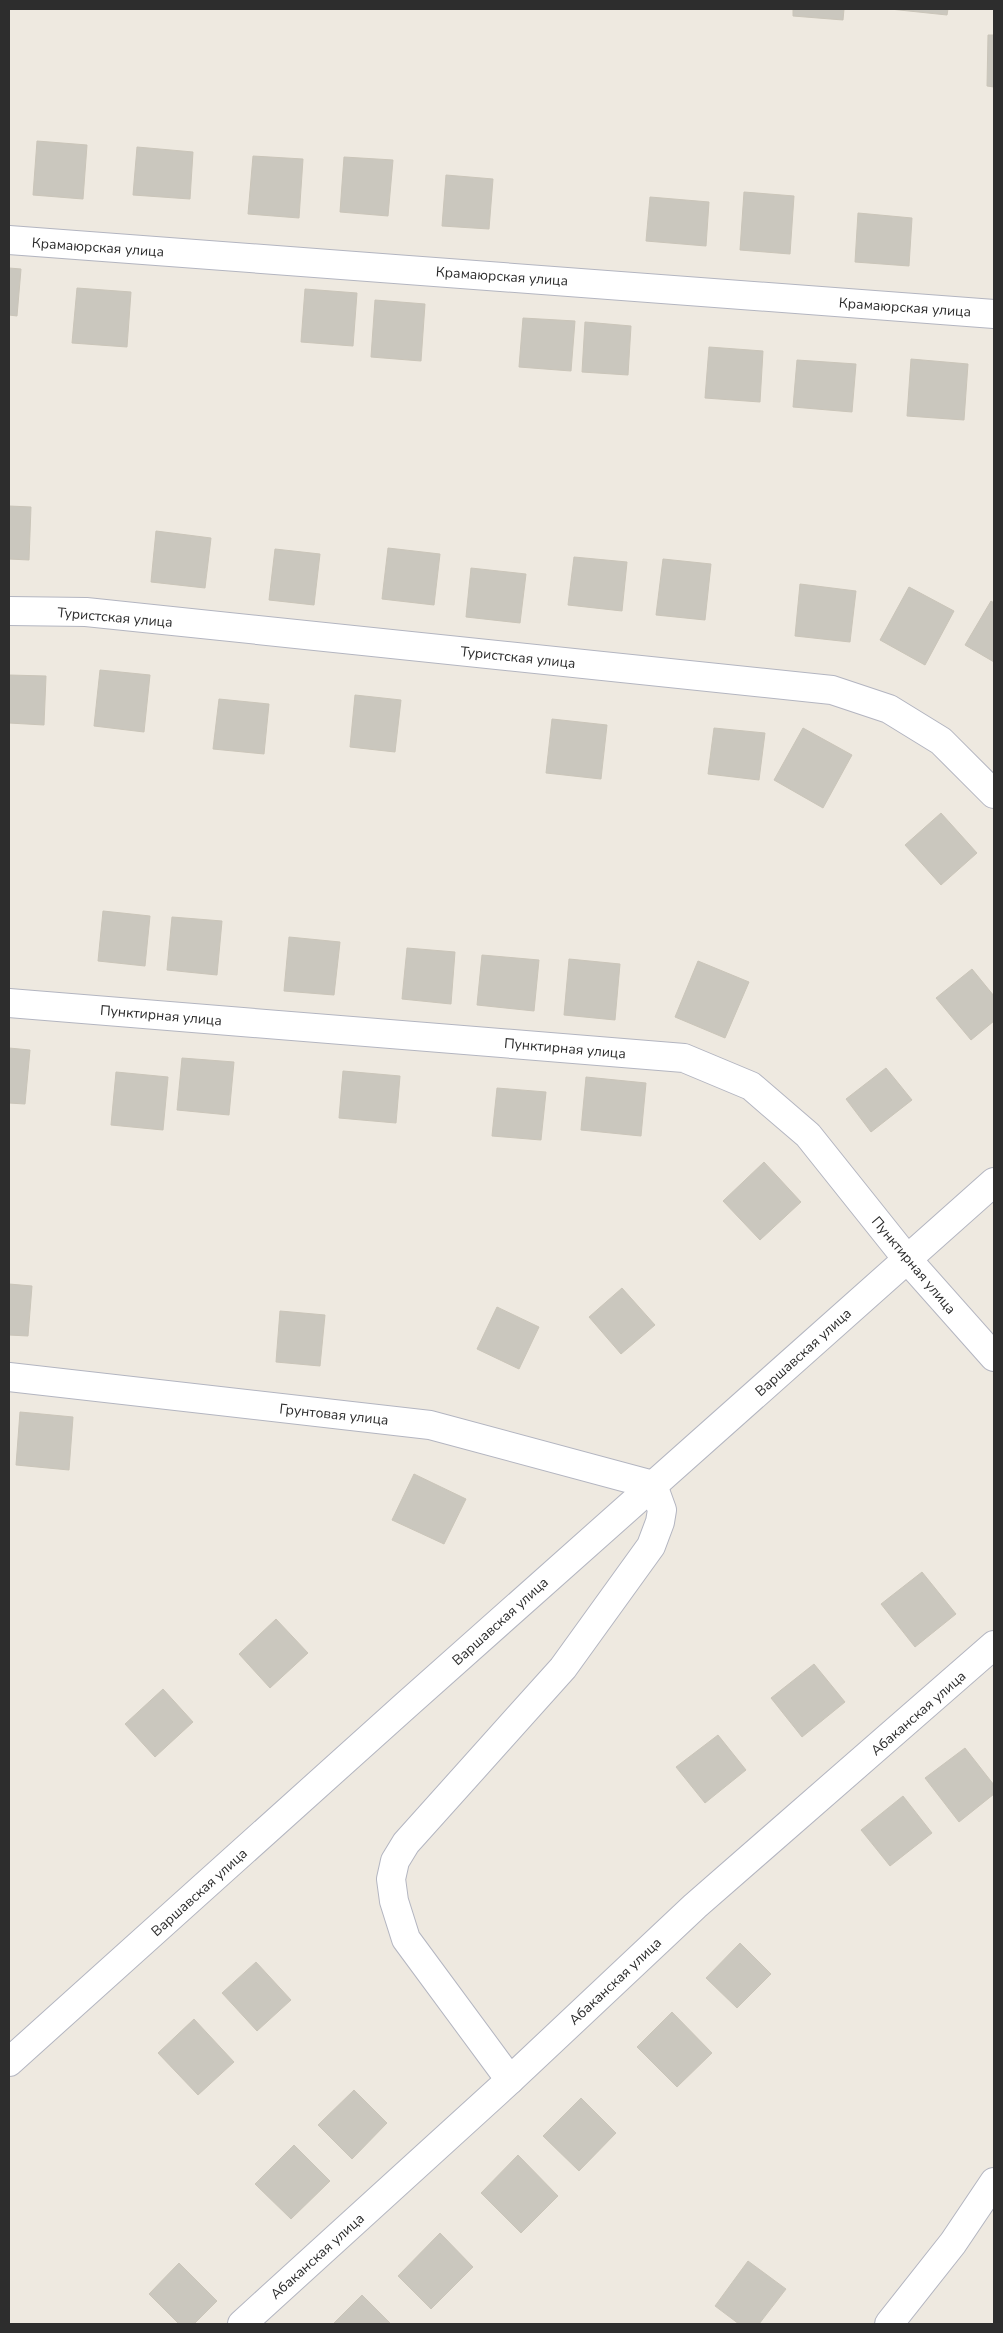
<svg xmlns="http://www.w3.org/2000/svg" width="1003" height="2333" viewBox="0 0 1003 2333" font-family="'Nunito Sans',sans-serif">
	<style>
		.building { fill: #cac7be; stroke: #cac5b9 }
		.lines { fill: none; stroke-linecap: round; stroke-linejoin: round }
		.minor-casing { stroke: #b3b5c0; stroke-width: 30 }
		.minor { stroke: #fff; stroke-width: 28 }
		.labels { text-anchor: middle; stroke-width: 5; stroke-linejoin: round; paint-order: stroke }
		.street-label { font-size: 14px; fill: #2d2d2d; stroke: #fff }
	</style>
	<rect width="100%" height="100%" fill="#eee9e0"/>
	<g class="building">
		<path d="M793 9H844L843 20 793 16Z"/>
		<path d="M890 9H948L947 15Z"/>
		<path d="M988 35H994V87L987 86Z"/>
		<path d="M37 141 87 145 83 199 33 195Z"/>
		<path d="M137 147 193 152 190 199 133 195Z"/>
		<path d="M253 156 303 159 299 218 248 214Z"/>
		<path d="M344 157 393 160 388 216 340 212Z"/>
		<path d="M446 175 493 179 489 229 442 226Z"/>
		<path d="M744 192 794 196 790 254 740 250Z"/>
		<path d="M650 197 709 202 706 246 646 241Z"/>
		<path d="M858 213 912 218 909 266 855 262Z"/>
		<path d="M9 268 21 269 17 316 9 315Z"/>
		<path d="M77 288 131 292 127 347 72 343Z"/>
		<path d="M305 289 357 293 353 346 301 342Z"/>
		<path d="M375 300 425 304 421 361 371 357Z"/>
		<path d="M523 318 575 321 571 371 519 367Z"/>
		<path d="M585 322 631 326 628 375 582 372Z"/>
		<path d="M709 347 763 351 760 402 705 398Z"/>
		<path d="M911 359 968 364 964 420 907 416Z"/>
		<path d="M797 360 856 364 852 412 793 407Z"/>
		<path d="M9 506 31 507 29 560 9 559Z"/>
		<path d="M156 531 211 538 205 588 151 582Z"/>
		<path d="M388 548 440 554 434 605 382 599Z"/>
		<path d="M275 549 320 554 314 605 269 600Z"/>
		<path d="M574 557 627 562 622 611 568 605Z"/>
		<path d="M663 559 711 564 705 620 656 615Z"/>
		<path d="M471 568 526 574 520 623 466 617Z"/>
		<path d="M800 584 856 591 850 642 795 636Z"/>
		<path d="M909 587 954 611 925 665 880 640Z"/>
		<path d="M991 601 994 603V662L965 645Z"/>
		<path d="M100 670 150 675 144 732 94 726Z"/>
		<path d="M9 675 46 676 44 725 9 723Z"/>
		<path d="M355 695 401 700 395 752 350 747Z"/>
		<path d="M219 699 269 704 264 754 213 749Z"/>
		<path d="M552 719 607 725 601 779 546 773Z"/>
		<path d="M714 728 765 733 759 780 708 774Z"/>
		<path d="M803 728 852 755 823 808 774 780Z"/>
		<path d="M941 813 977 853 941 885 905 845Z"/>
		<path d="M103 911 150 916 145 966 98 961Z"/>
		<path d="M172 917 222 921 217 975 167 970Z"/>
		<path d="M289 937 340 942 334 995 284 991Z"/>
		<path d="M407 948 455 952 451 1004 402 999Z"/>
		<path d="M482 955 539 960 534 1011 477 1005Z"/>
		<path d="M569 959 620 964 615 1020 564 1015Z"/>
		<path d="M698 961 749 982 725 1038 675 1017Z"/>
		<path d="M972 969 994 996V1021L971 1040 936 998Z"/>
		<path d="M9 1048 30 1050 25 1104 9 1103Z"/>
		<path d="M182 1058 234 1062 229 1115 177 1110Z"/>
		<path d="M886 1068 912 1100 871 1132 846 1099Z"/>
		<path d="M343 1071 400 1076 396 1123 339 1118Z"/>
		<path d="M116 1072 168 1077 163 1130 111 1125Z"/>
		<path d="M586 1077 646 1083 641 1136 581 1130Z"/>
		<path d="M497 1088 546 1092 541 1140 492 1136Z"/>
		<path d="M764 1162 801 1202 760 1240 723 1201Z"/>
		<path d="M9 1284 32 1286 28 1336 9 1335Z"/>
		<path d="M622 1288 655 1325 621 1354 589 1317Z"/>
		<path d="M497 1307 539 1327 519 1369 477 1349Z"/>
		<path d="M280 1311 325 1315 320 1366 276 1362Z"/>
		<path d="M20 1412 73 1417 69 1470 16 1465Z"/>
		<path d="M414 1474 466 1499 444 1544 392 1520Z"/>
		<path d="M922 1572 956 1614 915 1647 881 1604Z"/>
		<path d="M276 1619 308 1653 270 1688 239 1654Z"/>
		<path d="M814 1664 845 1702 802 1737 771 1698Z"/>
		<path d="M163 1689 193 1722 155 1757 125 1724Z"/>
		<path d="M718 1735 746 1770 705 1803 676 1767Z"/>
		<path d="M965 1748 994 1785V1794L959 1822 925 1778Z"/>
		<path d="M903 1796 932 1833 890 1866 861 1830Z"/>
		<path d="M740 1943 771 1974 737 2008 706 1978Z"/>
		<path d="M256 1962 291 2000 257 2031 222 1993Z"/>
		<path d="M672 2012 712 2053 677 2087 637 2047Z"/>
		<path d="M194 2019 234 2062 198 2095 158 2053Z"/>
		<path d="M354 2090 387 2123 352 2159 318 2125Z"/>
		<path d="M581 2098 616 2133 579 2171 543 2136Z"/>
		<path d="M294 2145 330 2181 291 2219 255 2184Z"/>
		<path d="M518 2155 558 2196 521 2233 481 2193Z"/>
		<path d="M440 2233 473 2267 431 2309 398 2276Z"/>
		<path d="M748 2261 786 2289 759 2324H739L715 2306Z"/>
		<path d="M179 2263 217 2301 194 2324H179L149 2294Z"/>
		<path d="M362 2295 391 2324H333Z"/>
	</g>
	<g class="lines">
		<defs>
			<g id="minor">
				<path d="M9 240 994 314"/>
				<path d="M9 611 86 612 832 690 889 709 941 741 994 794"/>
				<path d="M9 1003 684 1058 751 1086 808 1135 907 1259 994 1357"/>
				<path d="M9 1377 430 1425 653 1485 662 1510 660 1522 651 1546 563 1668 406 1843 395 1861 391 1879 394 1901 406 1939 510 2080"/>
				<path d="M9 2062 405 1706 994 1182"/>
				<path d="M242 2324 510 2080 695 1906 994 1645"/>
				<path d="M889 2324 953 2243 994 2182"/>
			</g>
		</defs>
		<use href="#minor" class="minor-casing"/>
		<use href="#minor" class="minor"/>
	</g>
	<g class="labels">
		<g class="street-label">
			<text transform="translate(98 247) rotate(4)" y="5">Крамаюрская улица</text>
			<text transform="translate(502 276) rotate(4)" y="5">Крамаюрская улица</text>
			<text transform="translate(905 307) rotate(4)" y="5">Крамаюрская улица</text>
			<text transform="translate(115 617) rotate(5)" y="5">Туристская улица</text>
			<text transform="translate(518 657) rotate(6)" y="5">Туристская улица</text>
			<text transform="translate(161 1015) rotate(5)" y="5">Пунктирная улица</text>
			<text transform="translate(565 1048) rotate(5)" y="5">Пунктирная улица</text>
			<text transform="translate(914 1265) rotate(50)" y="5">Пунктирная улица</text>
			<text transform="translate(803 1352) rotate(-42)" y="5">Варшавская улица</text>
			<text transform="translate(334 1414) rotate(6)" y="5">Грунтовая улица</text>
			<text transform="translate(500 1621) rotate(-42)" y="5">Варшавская улица</text>
			<text transform="translate(918 1713) rotate(-41)" y="5">Абаканская улица</text>
			<text transform="translate(199 1892) rotate(-42)" y="5">Варшавская улица</text>
			<text transform="translate(615 1981) rotate(-43)" y="5">Абаканская улица</text>
			<text transform="translate(317 2256) rotate(-42)" y="5">Абаканская улица</text>
		</g>
	</g>
	<rect width="1003" height="2333" fill="none" stroke="#2d2d2d" stroke-width="20"/>
</svg>
